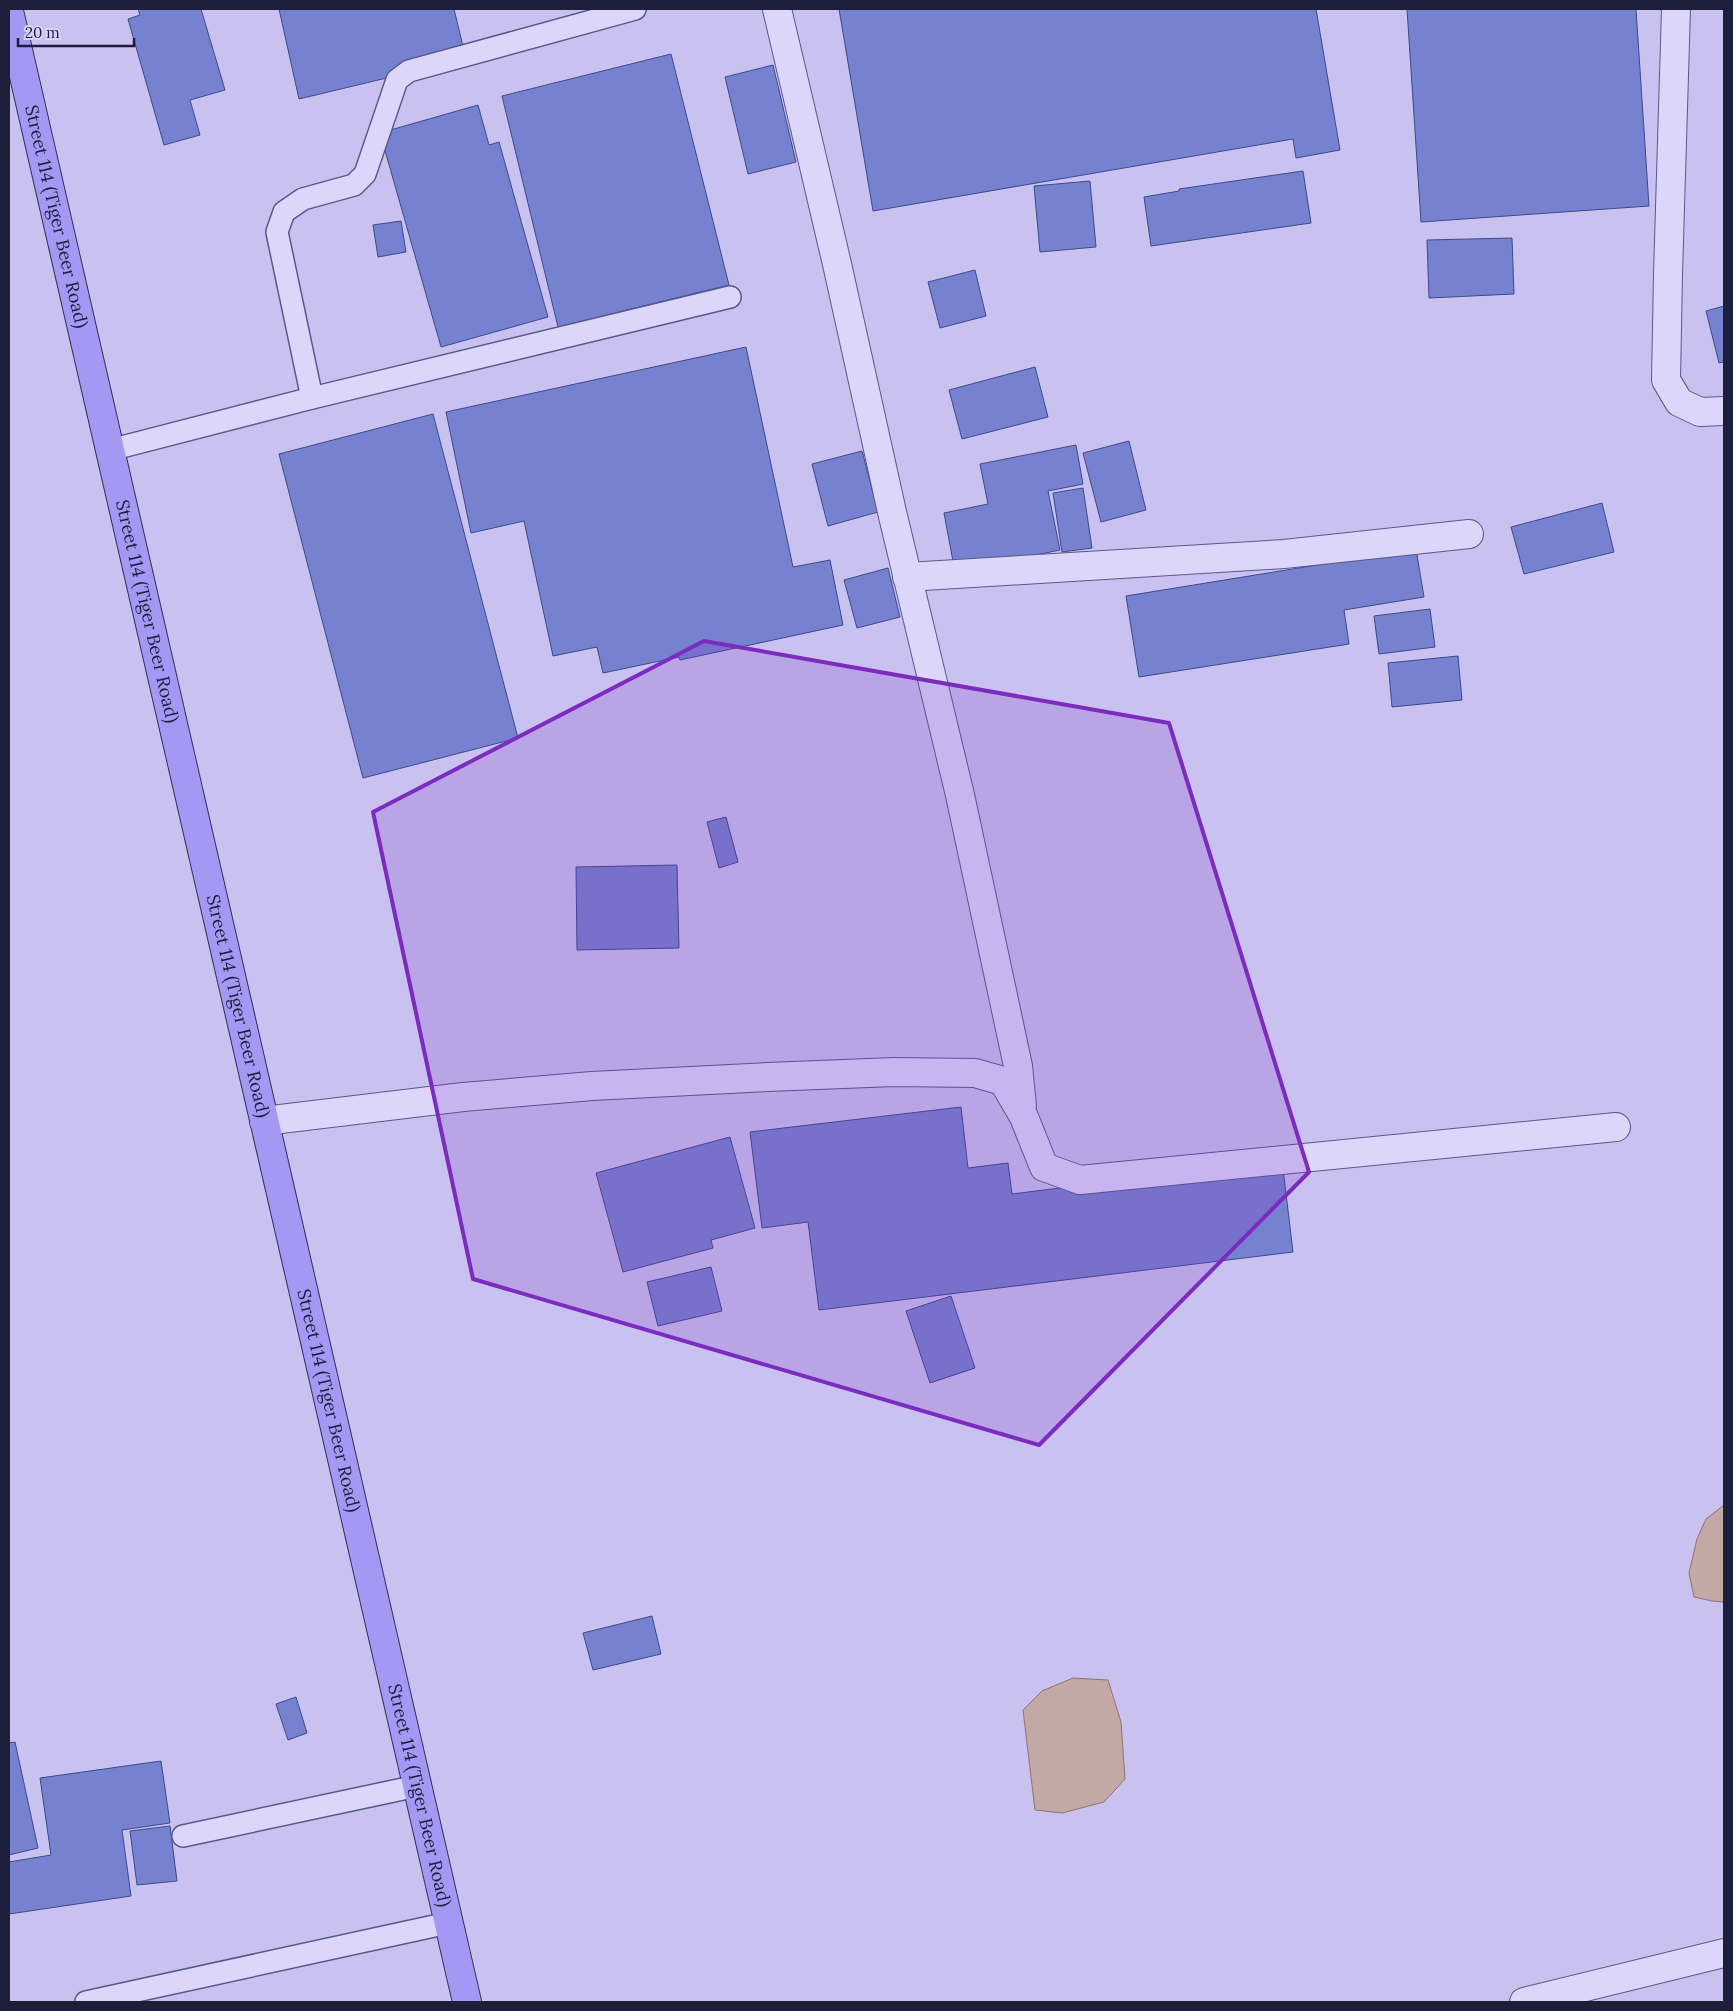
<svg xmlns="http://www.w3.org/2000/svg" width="1733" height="2011" viewBox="0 0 1733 2011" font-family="Lora,serif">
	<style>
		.water { fill: #c3a9a5; stroke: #91736b }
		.building { fill: #7682d0; stroke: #3d498b }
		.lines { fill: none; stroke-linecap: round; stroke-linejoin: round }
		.lane-casing { stroke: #58598b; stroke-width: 24 }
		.street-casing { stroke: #58598b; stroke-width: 30 }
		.primary-casing { stroke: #2d3058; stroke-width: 30 }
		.lane { stroke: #dbd6fa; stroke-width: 21 }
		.street { stroke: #dbd6fa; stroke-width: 28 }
		.primary { stroke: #a598f5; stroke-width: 28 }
		.marked { fill: #7b2cbf; fill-opacity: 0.2; stroke: #7b2cbf; stroke-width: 4; stroke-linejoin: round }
		.labels { text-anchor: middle; stroke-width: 4.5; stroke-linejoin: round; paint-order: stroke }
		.street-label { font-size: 18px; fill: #1d1f3a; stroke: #d8d2f7 }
	</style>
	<rect width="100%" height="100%" fill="#c9c2f0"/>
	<g class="water">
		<path d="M1724 1505V1602L1712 1601 1694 1597 1689 1573 1697 1539 1706 1519Z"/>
		<path d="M1073 1678 1108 1680 1121 1722 1125 1779 1104 1802 1062 1813 1035 1810 1023 1710 1042 1691Z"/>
	</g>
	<g class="building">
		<path d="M138 9H201L225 90 190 100 200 135 164 145 128 19 140 15Z"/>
		<path d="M279 9H454L466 59 299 99Z"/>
		<path d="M839 9H1316L1340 150 1296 158 1293 139 873 211Z"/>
		<path d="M1407 9H1636L1649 206 1421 222Z"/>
		<path d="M671 54 729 285 558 327 502 96Z"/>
		<path d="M773 65 796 162 748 174 725 77Z"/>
		<path d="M478 105 489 145 499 142 548 317 441 347 380 133Z"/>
		<path d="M1303 171 1311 223 1151 246 1144 197 1179 191V189Z"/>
		<path d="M1090 181 1096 247 1040 252 1034 186Z"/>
		<path d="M401 221 406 252 378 257 373 225Z"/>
		<path d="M1512 238 1514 294 1429 298 1427 240Z"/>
		<path d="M975 270 986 316 940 328 928 282Z"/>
		<path d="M1724 306V362L1719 363 1706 311Z"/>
		<path d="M746 347 793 567 830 560 843 625 680 660 679 657 603 673 597 647 553 656 524 521 471 533 446 412Z"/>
		<path d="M1035 367 1048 417 962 439 949 390Z"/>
		<path d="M433 414 518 738 363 778 279 454Z"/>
		<path d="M1129 441 1146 510 1101 522 1083 453Z"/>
		<path d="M1076 445 1083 484 1048 491 1060 550 955 572 944 513 988 504 980 464Z"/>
		<path d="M862 451 878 512 828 526 812 464Z"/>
		<path d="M1083 488 1092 548 1062 552 1053 493Z"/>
		<path d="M1602 503 1614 552 1524 574 1511 527Z"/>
		<path d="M1416 549 1424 597 1344 610 1349 644 1139 677 1126 596Z"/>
		<path d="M888 568 900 617 857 628 844 580Z"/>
		<path d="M1430 609 1435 647 1379 654 1374 616Z"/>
		<path d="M1458 656 1462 700 1392 707 1388 663Z"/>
		<path d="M726 817 738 862 719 868 707 822Z"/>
		<path d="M677 865 679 948 577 950 576 867Z"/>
		<path d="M961 1107 968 1168 1008 1163 1012 1194 1282 1160 1293 1252 819 1310 808 1222 762 1228 750 1132Z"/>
		<path d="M730 1137 755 1228 711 1240 713 1248 623 1272 596 1173Z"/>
		<path d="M711 1267 722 1311 658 1326 647 1282Z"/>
		<path d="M951 1296 975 1368 930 1383 906 1311Z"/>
		<path d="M652 1616 661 1654 593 1670 583 1633Z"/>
		<path d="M296 1697 307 1733 288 1740 276 1704Z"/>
		<path d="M15 1742 38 1848 9 1855V1743Z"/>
		<path d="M161 1761 170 1823 122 1830 131 1896 9 1914V1862L51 1855 40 1778Z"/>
		<path d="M170 1826 177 1881 137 1885 130 1831Z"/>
	</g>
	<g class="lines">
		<defs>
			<g id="lane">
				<path d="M312 398 277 232 284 212 303 199 354 185 365 174 397 80 409 71 635 9"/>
				<path d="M110 450 312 398 730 297"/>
				<path d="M183 1836 417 1786"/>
				<path d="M86 2002 448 1923"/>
			</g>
			<g id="street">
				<path d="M777 9 837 264 892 512 960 795 1018 1066 1022 1106"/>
				<path d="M1676 9 1668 274 1666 380 1679 402 1700 412 1724 411"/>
				<path d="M907 577 1284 554 1469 534"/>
				<path d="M264 1121 463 1097 592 1086 767 1077 894 1072 975 1073 1003 1081 1024 1117 1044 1167 1080 1180 1616 1127"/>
				<path d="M1524 2002 1724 1953"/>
			</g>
			<g id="primary">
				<path id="s1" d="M9 11 467 2002"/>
			</g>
		</defs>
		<use href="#lane" class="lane-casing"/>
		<use href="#street" class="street-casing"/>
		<use href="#primary" class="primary-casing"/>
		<use href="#lane" class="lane"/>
		<use href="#street" class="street"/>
		<use href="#primary" class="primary"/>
	</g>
	<path class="marked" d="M704 641 1169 723 1309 1172 1039 1445 473 1279 373 812Z"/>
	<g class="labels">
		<g class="street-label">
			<text dy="6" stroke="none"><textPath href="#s1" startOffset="211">Street 114 (Tiger Beer Road)</textPath></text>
			<text dy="6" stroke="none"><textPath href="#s1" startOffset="616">Street 114 (Tiger Beer Road)</textPath></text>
			<text dy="6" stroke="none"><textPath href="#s1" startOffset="1021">Street 114 (Tiger Beer Road)</textPath></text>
			<text dy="6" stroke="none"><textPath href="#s1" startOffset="1426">Street 114 (Tiger Beer Road)</textPath></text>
			<text dy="6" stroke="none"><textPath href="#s1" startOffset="1831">Street 114 (Tiger Beer Road)</textPath></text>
		</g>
	</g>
	<rect width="1733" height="2011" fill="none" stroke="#1d1f3a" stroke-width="20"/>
	<path d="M18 38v8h116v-8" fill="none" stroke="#1d1f3a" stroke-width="2.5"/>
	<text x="25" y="38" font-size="15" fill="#1d1f3a" stroke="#d8d2f7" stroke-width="4" paint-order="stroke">20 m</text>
</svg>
